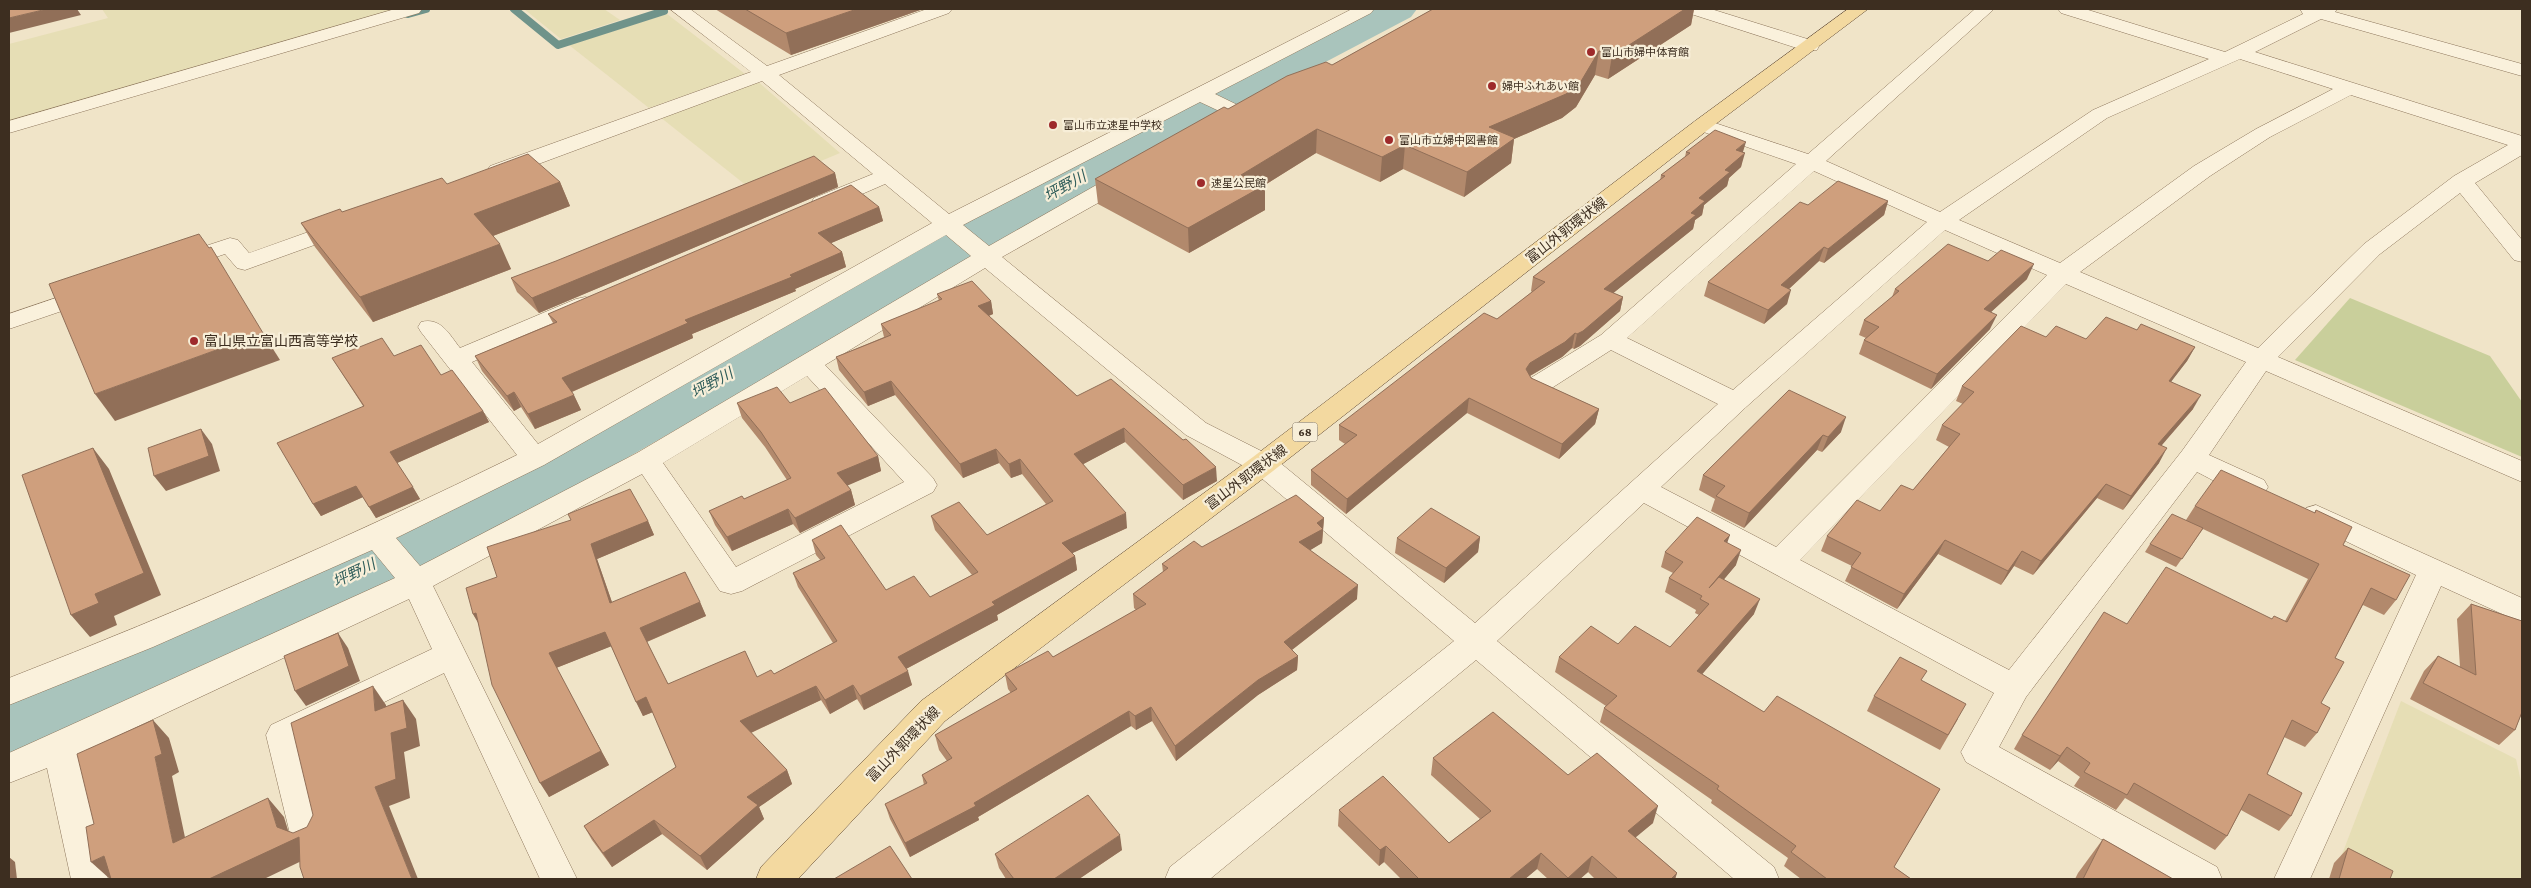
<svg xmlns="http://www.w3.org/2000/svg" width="2531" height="888" viewBox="0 0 2531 888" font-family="'Crimson Pro','Noto Sans JP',serif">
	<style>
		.farmland { fill: #e6deb5 }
		.green { fill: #c9cf9b }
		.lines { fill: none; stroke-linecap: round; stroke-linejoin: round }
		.stream { stroke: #6f938a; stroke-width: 8 }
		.river { fill: #a9c4bc; fill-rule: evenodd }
		.minor-casing { stroke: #8d765c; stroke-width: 1 }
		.major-casing { stroke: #5b4430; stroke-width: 1 }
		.minor { fill: #faf1dc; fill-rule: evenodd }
		.major { fill: #f3d9a0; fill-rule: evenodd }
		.wall { fill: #b2896c }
		.shaded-wall { fill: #916f58 }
		.building { fill: #cf9f7d; stroke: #916f58 }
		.poi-dot { fill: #9e2a2b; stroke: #f7eed8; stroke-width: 2 }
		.labels { text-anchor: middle; stroke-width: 4.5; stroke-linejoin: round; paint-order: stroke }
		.far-poi-label { font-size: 11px; fill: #3d2e20; stroke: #f7eed8; text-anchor: start }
		.shield { fill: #f7eed8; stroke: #756857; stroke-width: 1 }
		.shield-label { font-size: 12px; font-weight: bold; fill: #3d2e20 }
		.street-label { font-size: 14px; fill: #3d2e20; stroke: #f7eed8 }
		.poi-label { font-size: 14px; fill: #3d2e20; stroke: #f7eed8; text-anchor: start }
		.water-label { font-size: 15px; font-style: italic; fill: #2f5d5a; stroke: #f7eed8 }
	</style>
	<rect width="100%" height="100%" fill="#f0e4c8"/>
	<g class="farmland">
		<path d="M102 9H399L9 126V44L108 18Z"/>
		<path d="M524 9H604L620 20 561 39Z"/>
		<path d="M667 14 745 74 649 108 569 45Z"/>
		<path d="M757 81 840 153 752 190 660 117Z"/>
		<path d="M2401 701 2516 759 2522 786V879H2383L2341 857Z"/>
	</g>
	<path class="green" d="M2350 298 2490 356 2522 402V457L2295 360Z"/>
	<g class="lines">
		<g class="stream">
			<path d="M514 9 558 45 664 11"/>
			<path d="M408 14 426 9"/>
		</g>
		<path class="river" d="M1367 9H1417L1411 17 1223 116 510 525 311 625 145 698 9 753V690L263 587 464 493 1191 98Z"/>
		<defs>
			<g id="minor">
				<path d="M395 9H422L419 13 9 133V121Z"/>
				<path d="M670 9H690L767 66 927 9H952L949 13 779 75 949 214 1352 9H1374L1371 13 1215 94 1246 109 1249 113 1246 117H1232L1200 102 963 225 989 246 1121 171 1129 170 1137 171 1140 176 1137 181 1002 257 1206 423 1273 457 1475 623 1718 404 1611 350 1547 391 1538 393 1529 391 1525 385 1529 379 1601 335 1796 164 1695 129 1692 125 1695 121 1702 119 1709 121 1808 154 1975 9H1994L1826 161 1940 212 2093 110 2209 59 2061 13 2058 9H2085L2225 52 2303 14 2300 9H2337L2335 12 2522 64V76L2321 19 2255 52 2522 136V155L2475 183 2522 240V262L2514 260 2460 193 2380 254 2278 357 2522 461V482L2266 371 2209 455 2264 480 2268 487 2264 494C2242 500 2216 481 2197 472L2026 697 1999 747 2217 867 2222 879H2171L1966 762 1961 752 1994 693 1644 503 1497 641 1774 867 1779 879H1734L1476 660 1210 879H1165L1170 867 1454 641 1253 471 1186 435 985 268 825 365 933 478 937 485 933 492 742 591 731 594 720 591 642 474 433 586 577 879H540L444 673 302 742 326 834 321 845 308 850 295 845 290 834 266 735 271 725 432 649 409 599 79 754 108 879H71L47 768 9 783V753L395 578 372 550 153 647 9 705V678C181 611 351 537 517 455L421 332 418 327 421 322C441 317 449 334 460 348L576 299 585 297 594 299 597 304 594 309 472 362 538 444 932 223 885 184 830 208 822 210 814 208 811 203 814 198 873 174 762 81 506 176 498 177 490 176 487 171 490 166 751 72ZM2240 59 2333 89 2256 129 2194 166 2060 263 1959 220 2107 118ZM2351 95 2508 145 2454 176 2364 244 2258 348 2080 272 2210 176 2270 137ZM1814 171 1927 222 1733 390 1627 338ZM1945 230 2047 275 1776 547 1661 487 1745 408ZM946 235 971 256 637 453 420 566 396 538 544 465ZM2066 284 2246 362 2182 451 2009 670 1800 560ZM807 376 904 482 736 567 663 463Z"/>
				<path d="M1685 9H1711L1817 42 1819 46 1817 50H1803L1688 13Z"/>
				<path d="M345 219 353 221 356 226 353 231 245 270 237 268 225 254 177 270 169 268 165 263 169 258 230 238 238 240 249 253Z"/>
				<path d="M94 285 103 287 106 292 103 297 9 329V314Z"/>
				<path d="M2316 505 2522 598V623L2441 586 2310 879H2274L2416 575 2306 522 2301 515 2306 508Z"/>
			</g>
			<path id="major" d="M1848 9H1868L1709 129 1273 471 945 721 798 879H756L761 867 921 701 1253 457 1695 121Z"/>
		</defs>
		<use href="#minor" class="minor-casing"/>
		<use href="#major" class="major-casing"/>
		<use href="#minor" class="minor"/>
		<use href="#major" class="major"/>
	</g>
	<g class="wall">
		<path d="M715 9H923L791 55Z"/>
		<path d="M1433 9H1694L1691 25 1608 79 1595 75 1576 107 1562 118 1514 139 1511 163 1464 197 1403 169 1380 182 1316 153 1265 185V210L1189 253 1098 204 1095 179 1228 109 1332 65Z"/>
		<path d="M1686 152 1743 153 1741 167 1729 178 1727 186 1704 205 1702 215 1695 220 1693 229 1613 293 1623 297 1620 311 1580 346 1574 349 1572 348 1562 357 1530 376 1531 378 1599 409 1595 424 1559 459 1467 413 1346 514 1311 485V470L1345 444 1339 440V425L1497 319 1532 292 1531 291 1533 277 1660 181 1661 175 1685 157Z"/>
		<path d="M835 173 838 187 539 313 517 292 511 278Z"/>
		<path d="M560 182 570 206 493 236 511 269 373 322 315 247 301 223 447 184Z"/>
		<path d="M1888 201 1884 215 1824 263 1819 261 1789 289 1787 304 1764 324 1704 296 1708 282 1808 205Z"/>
		<path d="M879 207 883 221 831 243 842 252 846 267 795 289 796 291 692 334 693 338 572 392 581 410 535 429 521 407 514 411 482 371 475 356 553 323 548 314Z"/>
		<path d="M2027 279 1991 312 1990 329 1931 389 1859 354 1864 340 1866 338 1859 335 1864 320 1892 297 1895 289Z"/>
		<path d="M937 294 991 301 993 314 989 316 1077 396 1217 481 1183 500 1125 442 1083 464 1127 528 1072 553 1075 556 1077 570 997 615 998 620 906 669 912 685 864 710 857 699 830 714 821 700 751 733 787 770 792 784 759 807 764 819 707 870 662 834 612 867 592 840 584 826 676 767 653 712 643 716 611 646 556 668 609 765 549 797 478 622 473 614 497 577 571 520 648 521 654 535 597 559 612 602H700L706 616 647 642 668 684 757 677 774 674 833 643 798 587 793 573 821 561 816 555 812 540 886 590 930 597 972 575 935 530 931 516 987 535 1046 504 1022 474 1011 478 999 463 963 478 895 395 868 406 839 370 836 357 884 337 881 324 939 301Z"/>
		<path d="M2137 330 2195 347 2187 361 2171 381 2193 409 2161 445 2159 463 2123 510 2097 498 2033 575 2014 566 2001 585 1938 554 1897 609 1845 581 1852 566 1821 551 1827 536 1880 511 1913 490 1949 447 1936 440 1942 425 1963 404 1956 401 1962 386 2046 337 2086 339Z"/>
		<path d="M394 356 441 375 483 411 489 422 397 463 420 499 376 518 363 497 321 516 313 504 363 406 332 358Z"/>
		<path d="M1789 390 1841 432 1822 452 1817 450 1744 528 1711 511 1715 499 1699 490 1703 475Z"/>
		<path d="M737 403H790L878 456 881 471 847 485 851 490 855 505 800 533 793 524 732 551 715 525 709 511 744 499 787 480 765 447 742 418Z"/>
		<path d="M2195 506 2314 513 2316 510 2343 545 2396 600 2384 615 2363 605 2335 658 2321 703 2317 733 2305 747 2284 737 2267 774 2291 816 2279 831 2241 810 2227 836 2215 850 2125 798 2116 810 2074 786 2080 777 2058 761 2050 770 2014 749 2022 735 2127 624 2272 619 2285 621 2308 579 2203 529 2176 567 2145 552 2150 544 2186 520Z"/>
		<path d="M1324 518 1322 543 1310 550 1357 599 1292 650 1298 656 1297 670 1258 695 1176 761 1152 721 1136 730 1131 726 978 817 979 820 910 857 890 819 885 804 924 785 922 775 947 761 939 750 935 735 1011 693 1008 689 1005 674 1053 657 1136 610 1134 608 1133 594 1163 572 1162 564 1202 547Z"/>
		<path d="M1480 537 1478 552 1444 583 1395 553 1397 538Z"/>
		<path d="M1727 543 1736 565 1724 579 1754 614 1702 674 1764 712 1940 789 1894 867 1911 879H1801L1784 866 1788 858 1711 803 1712 800 1600 722 1604 708 1606 706 1555 672 1559 657 1618 644 1670 647 1699 615 1695 613 1696 610 1665 592 1669 578 1673 573 1661 567 1665 552Z"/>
		<path d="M2471 604 2522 621V717L2521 715 2515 730 2499 745 2410 699 2424 671 2438 656 2460 667 2457 619Z"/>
		<path d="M1874 696 1958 719 1940 750 1867 711Z"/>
		<path d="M1433 758 1568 775 1653 823 1635 837 1677 873 1675 879H1595L1588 872 1580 879H1548L1537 869 1525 879H1401L1384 862 1379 866 1338 826 1339 810 1449 843 1480 819 1431 775Z"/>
		<path d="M2103 839 2173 879H2075L2078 873Z"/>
		<path d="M2348 848 2390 879H2329L2334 863Z"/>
		<path d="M1122 850 1079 879H1006L999 868 995 854Z"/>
	</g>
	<g class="shaded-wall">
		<path d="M47 9H77L81 15 9 33V18Z"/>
		<path d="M857 9H923L791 55 786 33Z"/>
		<path d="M1685 9H1694L1691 25 1608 79 1612 56Z"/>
		<path d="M1599 51 1595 75 1576 107 1562 118 1514 139 1511 163 1464 197 1467 172 1489 127Z"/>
		<path d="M1317 129 1316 153 1265 185V210L1189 253 1188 228 1241 175Z"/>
		<path d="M1746 142 1742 155 1736 150Z"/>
		<path d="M1405 145 1403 169 1380 182 1382 157Z"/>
		<path d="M1745 153 1741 167 1729 178 1727 186 1704 205 1702 215 1695 220 1693 229 1601 303 1604 289 1691 213 1699 198 1725 170Z"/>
		<path d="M835 173 838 187 539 313 532 298Z"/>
		<path d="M560 182 570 206 485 239 474 214Z"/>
		<path d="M1888 201 1884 215 1824 263 1828 249Z"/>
		<path d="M879 207 883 221 822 247 818 233Z"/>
		<path d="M500 244 511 269 373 322 360 297Z"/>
		<path d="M1824 247 1819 261 1777 300 1781 285Z"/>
		<path d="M842 252 846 267 795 289 796 291 692 334 693 338 569 393 562 378 685 320Z"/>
		<path d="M2034 264 2027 279 1978 324 1984 309Z"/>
		<path d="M1791 290 1787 304 1764 324 1768 310Z"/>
		<path d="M1623 297 1620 311 1580 346 1574 349 1577 334Z"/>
		<path d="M991 301 993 314 980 319 978 306Z"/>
		<path d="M1997 315 1990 329 1931 389 1937 374Z"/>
		<path d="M263 333 280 360 115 421 95 394Z"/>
		<path d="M1575 333 1572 348 1562 357 1528 377 1526 369 1530 363Z"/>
		<path d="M2195 347 2187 361 2161 395 2169 381Z"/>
		<path d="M891 381 895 395 868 406 864 392Z"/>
		<path d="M514 392 521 407 514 411 507 396Z"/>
		<path d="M574 395 581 410 535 429 528 414Z"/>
		<path d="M2201 395 2193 409 2150 459 2158 444Z"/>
		<path d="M1469 398 1467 413 1346 514 1347 499Z"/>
		<path d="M1599 409 1595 424 1559 459 1562 444Z"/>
		<path d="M483 411 489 422 397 463 390 452Z"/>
		<path d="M1846 417 1841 432 1822 452 1828 437Z"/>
		<path d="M1124 428 1125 442 1076 468 1074 454Z"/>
		<path d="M201 429 212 444 220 471 166 491 154 476Z"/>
		<path d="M1823 435 1817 450 1744 528 1749 513Z"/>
		<path d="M93 448 109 469 161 595 114 616 117 625 90 637 71 615 95 594Z"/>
		<path d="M2167 448 2159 463 2123 510 2131 496Z"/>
		<path d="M996 449 999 463 963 478 960 464Z"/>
		<path d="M878 456 881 471 842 488 837 473Z"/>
		<path d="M1020 459 1022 474 1011 478 1009 464Z"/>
		<path d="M1216 467 1217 481 1183 500V485Z"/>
		<path d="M2106 484 2097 498 2033 575 2041 561Z"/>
		<path d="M356 486 363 497 321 516 313 504Z"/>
		<path d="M413 487 420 499 376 518 369 507Z"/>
		<path d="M851 490 855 505 800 533 795 518Z"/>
		<path d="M788 509 793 524 732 551 727 537Z"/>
		<path d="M1126 513 1127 528 1064 557 1062 543Z"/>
		<path d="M1324 518 1322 543 1299 557V542L1317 523Z"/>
		<path d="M648 521 654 535 597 559 617 617 610 603 591 544Z"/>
		<path d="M1730 535 1725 549 1724 541Z"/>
		<path d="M1480 537 1478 552 1444 583 1446 568Z"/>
		<path d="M1945 540 1938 554 1897 609 1904 594Z"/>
		<path d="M1741 550 1736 565 1705 602 1709 588Z"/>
		<path d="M2022 551 2014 566 2001 585 2008 571Z"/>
		<path d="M1075 556 1077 570 997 615 998 620 902 671 898 657 992 602Z"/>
		<path d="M1358 585 1357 599 1284 656V642Z"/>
		<path d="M1760 599 1754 614 1692 686 1697 671Z"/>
		<path d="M700 602 706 616 646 642 640 628Z"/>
		<path d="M476 613 481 628 473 614Z"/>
		<path d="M605 632 612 646 556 668 609 765 549 797 540 783 549 653Z"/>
		<path d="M338 633 348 648 360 681 306 706 295 691Z"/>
		<path d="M1298 656 1297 670 1258 695 1176 761 1175 746 1258 680Z"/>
		<path d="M908 671 912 685 864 710 860 696Z"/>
		<path d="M853 685 857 699 830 714 825 700Z"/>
		<path d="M373 686 386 705 388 729 375 711Z"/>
		<path d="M816 686 821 700 746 735 740 721Z"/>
		<path d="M646 697 653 712 643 716 636 702Z"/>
		<path d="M403 700 416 719 420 746 404 752 410 798 389 806 418 879H412L375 787 391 733Z"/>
		<path d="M1151 707 1152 721 1136 730 1135 716Z"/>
		<path d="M1129 711 1131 726 978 817 979 820 910 857 905 843Z"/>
		<path d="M153 720 169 738 179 772 172 776 190 861 173 843 155 757Z"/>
		<path d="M2067 747 2058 761 2050 770 2060 756Z"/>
		<path d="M787 770 792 784 759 807 764 819 707 870 700 856 747 797Z"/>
		<path d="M268 798 284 817 291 840 299 837 314 855 264 879H209L277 827Z"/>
		<path d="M1658 806 1653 823 1623 848 1628 831Z"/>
		<path d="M654 820 662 834 612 867 603 853Z"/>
		<path d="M1120 835 1122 850 1079 879H1054Z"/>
		<path d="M1386 846 1384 862 1379 866 1380 850Z"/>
		<path d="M1541 853 1537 869 1525 879H1509Z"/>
		<path d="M104 856 113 879H110L91 862Z"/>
		<path d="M1592 856 1588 872 1580 879H1568V878Z"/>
		<path d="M9 857 15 862 17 879H9Z"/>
		<path d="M1677 873 1675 879H1671Z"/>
	</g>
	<g class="building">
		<path d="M9 9H47L9 18Z"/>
		<path d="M745 9H857L786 33Z"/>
		<path d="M1433 9H1685L1612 56 1599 51 1580 83 1566 94 1489 127 1515 138 1467 172 1405 145 1382 157 1317 129 1241 175 1265 185 1188 228 1095 179 1224 107 1228 109 1287 76 1326 62 1332 65Z"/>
		<path d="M1715 130 1746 142 1736 150 1745 153 1725 170 1730 172 1699 198 1705 201 1691 213 1696 215 1604 289 1623 297 1583 331 1577 334 1575 333 1565 342 1530 363 1526 369 1531 378 1599 409 1562 444 1469 398 1347 499 1311 470 1357 435 1339 425 1484 313 1497 319 1545 282 1533 277 1665 176 1661 175 1690 153 1686 152Z"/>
		<path d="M528 154 560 182 474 214 500 244 360 297 301 223 340 209 342 212 442 178 447 184Z"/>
		<path d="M814 156 835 173 532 298 511 278 556 261Z"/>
		<path d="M1838 181 1888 201 1828 249 1824 247 1781 285 1791 290 1768 310 1708 282 1800 202 1808 205Z"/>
		<path d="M851 185 879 207 818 233 842 252 790 275 792 277 685 320 688 323 562 378 574 395 528 414 514 392 507 396 475 356 557 322 548 314Z"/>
		<path d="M199 234 209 248 211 247 263 333 95 394 49 284Z"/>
		<path d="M1948 244 1988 261 2001 250 2034 264 1984 309 1997 315 1937 374 1864 340 1879 327 1864 320 1899 291 1895 289Z"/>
		<path d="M972 281 991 301 978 306 1077 396 1111 379 1183 440 1186 439 1216 467 1183 485 1124 428 1074 454 1126 513 1062 543 1075 556 992 602 995 605 898 657 908 671 860 696 853 685 825 700 816 686 740 721 787 770 747 797 758 805 700 856 654 820 603 853 584 826 676 767 646 697 636 702 605 632 549 653 601 751 540 783 492 685 476 613 473 614 466 588 497 577 487 547 571 520 568 514 630 489 648 521 591 544 610 603 685 572 700 602 640 628 668 684 745 651 757 677 771 670 774 674 837 641 793 573 825 558 812 540 841 525 886 590 914 576 930 597 978 572 931 516 959 502 987 535 1053 501 1020 459 1009 464 996 449 960 464 891 381 864 392 836 357 891 335 881 324 942 299 937 294Z"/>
		<path d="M2106 317 2137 330 2141 324 2195 347 2169 381 2201 395 2158 444 2167 448 2131 496 2106 484 2041 561 2022 551 2008 571 1945 540 1904 594 1851 567 1861 553 1827 536 1857 500 1880 511 1901 485 1913 490 1960 434 1942 425 1974 392 1962 386 2021 326 2046 337 2056 326 2086 339Z"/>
		<path d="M382 338 394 356 421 345 441 375 452 370 483 411 390 452 413 487 369 507 356 486 313 504 277 443 364 406 332 358Z"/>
		<path d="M777 387 790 403 825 388 878 456 837 473 851 490 795 518 788 509 727 537 709 511 742 496 744 499 791 478 761 432 737 403Z"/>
		<path d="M1789 390 1846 417 1828 437 1823 435 1749 513 1716 496 1725 486 1703 475Z"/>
		<path d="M201 429 209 456 154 476 148 448Z"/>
		<path d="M93 448 144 573 95 594 99 603 71 615 22 475Z"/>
		<path d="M2221 470 2315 513 2316 510 2352 527 2343 545 2410 575 2396 600 2371 588 2335 658 2344 662 2321 703 2330 708 2317 733 2292 720 2267 774 2302 793 2291 816 2249 794 2227 836 2134 783 2127 795 2084 772 2090 763 2067 747 2060 756 2022 735 2104 612 2127 624 2166 567 2272 619 2274 616 2287 622 2319 564 2195 506Z"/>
		<path d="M1296 495 1324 518 1317 523 1323 529 1299 542 1358 585 1284 642 1298 656 1258 680 1175 746 1151 707 1135 716 1129 711 974 803 976 806 905 843 885 804 927 783 922 775 952 758 935 735 1017 689 1005 674 1048 651 1053 657 1146 604 1133 594 1168 568 1162 564 1194 541 1202 547Z"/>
		<path d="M1431 508 1480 537 1446 568 1397 538Z"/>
		<path d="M2172 514 2203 528 2182 559 2150 544Z"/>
		<path d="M1697 517 1730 535 1724 541 1741 550 1709 588 1719 577 1760 599 1697 671 1764 712 1777 696 1940 789 1894 867 1911 879H1827L1791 852 1796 846 1717 789 1719 786 1604 708 1617 696 1559 657 1591 626 1618 644 1635 626 1670 647 1709 604 1700 599 1702 596 1669 578 1683 562 1665 552Z"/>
		<path d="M2471 604 2522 621V712L2515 730 2423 683 2438 656 2476 675Z"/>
		<path d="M338 633 349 666 295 691 284 656Z"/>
		<path d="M1900 657 1927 671 1921 680 1966 704 1948 735 1874 696Z"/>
		<path d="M373 686 375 711 403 700 407 728 391 733 396 779 375 787 412 879H304L300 867 299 837 209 879H111L104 856 91 862 86 827 94 824 77 754 153 720 162 754 155 757 173 843 268 798 277 827 293 833 307 827 313 815 291 723Z"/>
		<path d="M1493 712 1568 775 1597 753 1658 806 1628 831 1677 873 1671 879H1618L1592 856 1568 878 1541 853 1509 879H1419L1386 846 1380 850 1339 810 1383 776 1449 843 1491 811 1433 758Z"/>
		<path d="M1088 795 1120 835 1054 879H1014L995 854Z"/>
		<path d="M2103 839 2173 879H2083Z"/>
		<path d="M890 846 912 879H834Z"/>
		<path d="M2348 848 2393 871 2390 879H2339Z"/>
	</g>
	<g class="poi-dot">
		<circle cx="1591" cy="52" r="5"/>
		<circle cx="1492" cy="86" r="5"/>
		<circle cx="1053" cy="125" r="5"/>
		<circle cx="1389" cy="140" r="5"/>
		<circle cx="1201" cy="183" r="5"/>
		<circle cx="194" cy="341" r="5"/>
	</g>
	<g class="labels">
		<g class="far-poi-label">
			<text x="1601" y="56">富山市婦中体育館</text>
			<text x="1502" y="90">婦中ふれあい館</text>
			<text x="1063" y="129">富山市立速星中学校</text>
			<text x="1399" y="144">富山市立婦中図書館</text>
			<text x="1211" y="187">速星公民館</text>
		</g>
		<rect class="shield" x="1292.5" y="422.5" width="25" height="19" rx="4"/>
		<g class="shield-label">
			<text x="1305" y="436">68</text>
		</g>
		<g class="street-label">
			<text transform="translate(1566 230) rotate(-38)" y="5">富山外郭環状線</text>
			<text transform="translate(1246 477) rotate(-37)" y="5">富山外郭環状線</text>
			<text transform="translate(903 744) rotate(-46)" y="5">富山外郭環状線</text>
		</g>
		<g class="poi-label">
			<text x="204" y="346">富山県立富山西高等学校</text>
		</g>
		<g class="water-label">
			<text transform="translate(1065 186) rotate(-29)" y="5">坪野川</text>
			<text transform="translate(712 383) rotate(-29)" y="5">坪野川</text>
			<text transform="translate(354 573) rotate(-26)" y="5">坪野川</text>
		</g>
	</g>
	<rect width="2531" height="888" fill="none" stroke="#3d2e20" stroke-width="20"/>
</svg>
